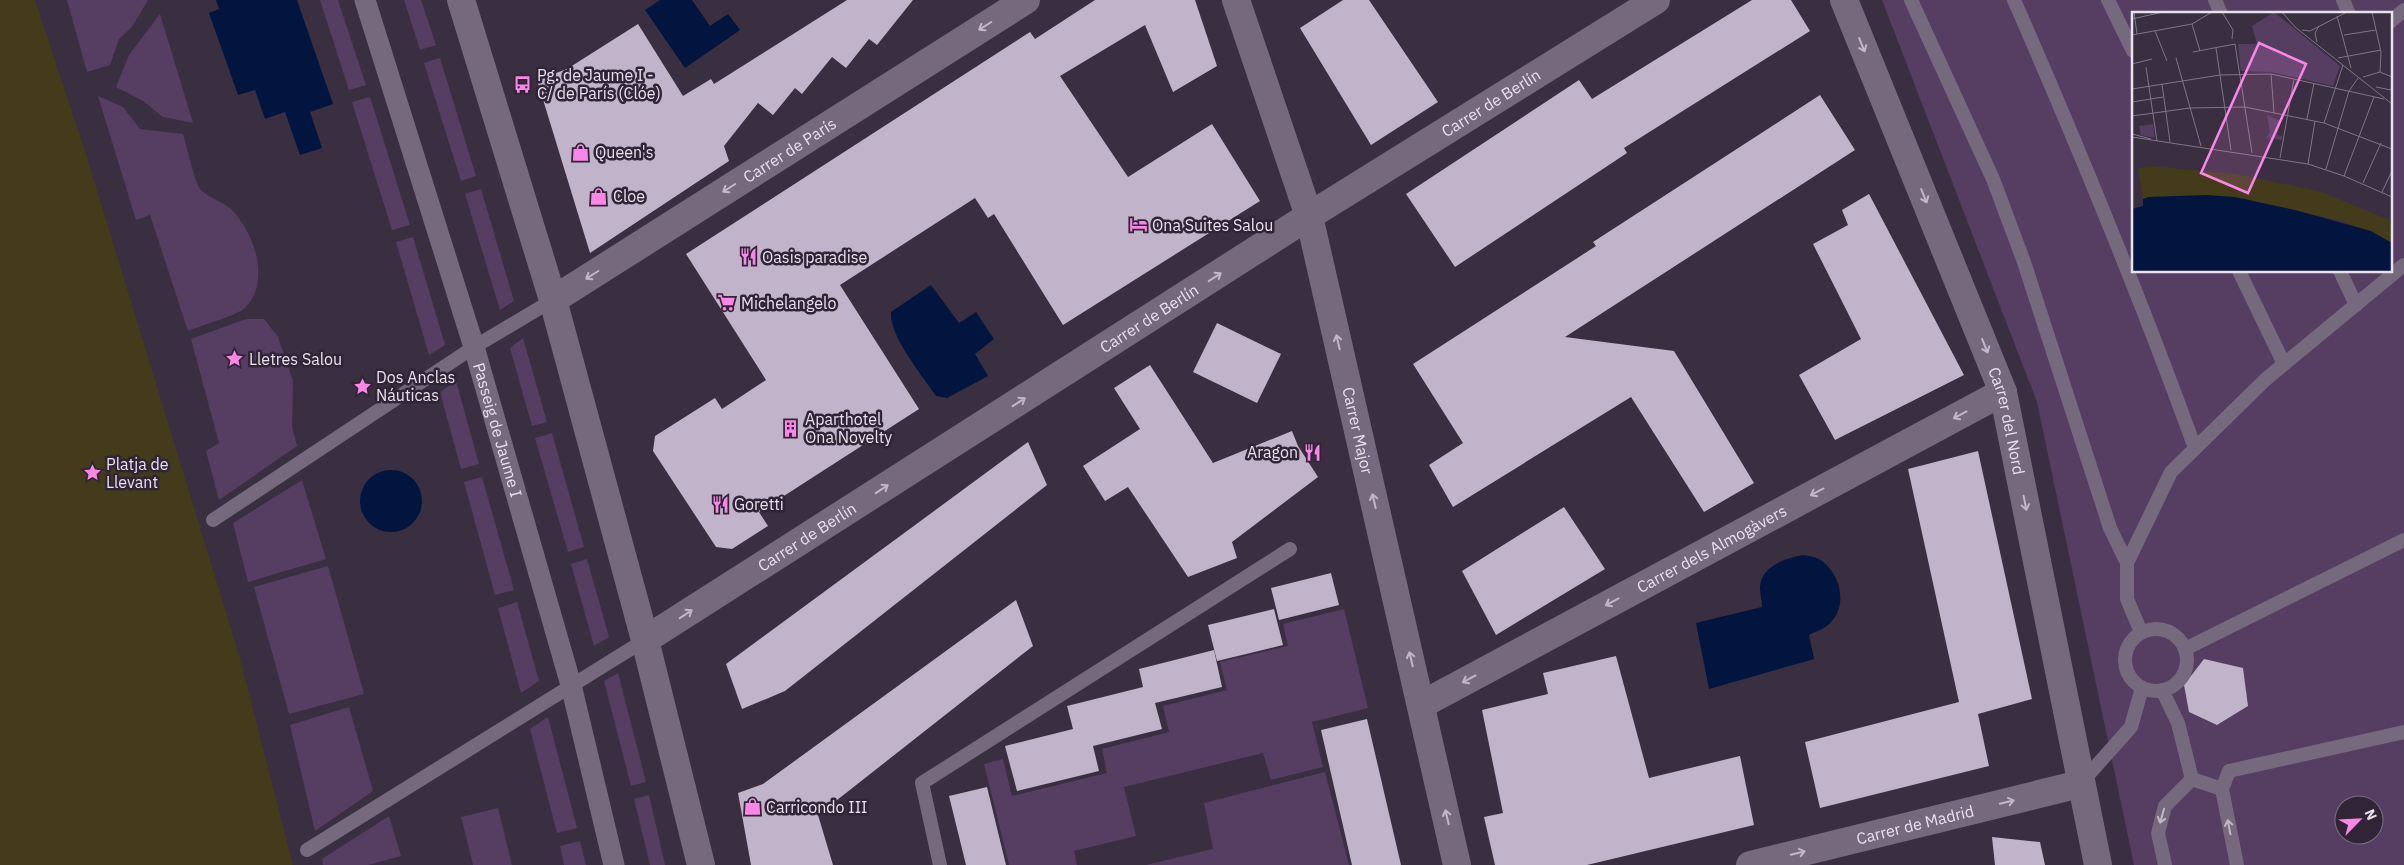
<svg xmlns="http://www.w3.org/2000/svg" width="2404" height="865" viewBox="0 0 2404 865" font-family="'IBM Plex Sans',sans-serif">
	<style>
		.green { fill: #553e61; fill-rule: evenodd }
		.sand { fill: #443b1b }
		.water { fill: #01153e }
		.building { fill: #c1b3ca }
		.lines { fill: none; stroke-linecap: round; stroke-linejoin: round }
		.service { stroke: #76687d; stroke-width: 14 }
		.pedestrian { stroke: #76687d; stroke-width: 21 }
		.minor { stroke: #76687d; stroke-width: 28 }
		.tertiary { stroke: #76687d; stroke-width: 28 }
		.oneway { stroke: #c1b7c6 }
		.labels { text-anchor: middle; stroke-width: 5; stroke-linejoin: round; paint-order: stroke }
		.poi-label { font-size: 16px; fill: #e9e1ed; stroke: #302436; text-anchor: start }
		.street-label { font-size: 16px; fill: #e9e1ed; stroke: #302436 }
		.inset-road { fill: none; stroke: #807686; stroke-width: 1 }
		.view { fill: #fa87e7; fill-opacity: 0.15; stroke: #fa87e7; stroke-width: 2.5 }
		.inset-edge { fill: none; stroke: #e9e1ed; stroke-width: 2.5 }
	</style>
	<rect width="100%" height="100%" fill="#3a2e41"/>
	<g class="green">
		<path d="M67 0H148L132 27 119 39 110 65 87 72Z"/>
		<path d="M320 0H338L366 85 349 90Z"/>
		<path d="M404 0H421L436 45 420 50Z"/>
		<path d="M1882 0H2404V865H2134L2037 402ZM2133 14H2390V271H2133ZM2344 805H2374V835H2344Z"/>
		<path d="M160 14 193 123 163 117 143 101 116 87 129 55Z"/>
		<path d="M440 58 476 176 461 181 424 63Z"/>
		<path d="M98 96 123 107 140 129 183 134C186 144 195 183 200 189 207 197 224 202 232 210 255 234 271 282 245 308 238 315 200 326 188 331L150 215 136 220Z"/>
		<path d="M370 97 410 225 392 230 352 102Z"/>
		<path d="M481 189 514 301 500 310 465 194Z"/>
		<path d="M413 237 445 345 429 355 396 242Z"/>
		<path d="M246 319H264L278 337 293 381 292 427 297 446 219 500 206 451 219 443 191 339Z"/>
		<path d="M523 338 547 422 532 426 510 348Z"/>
		<path d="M456 381 479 464 461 469 440 392Z"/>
		<path d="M552 433 584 547 568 552 535 438Z"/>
		<path d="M482 477 514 590 495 595 464 482Z"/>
		<path d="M302 480 326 559 248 582 233 523Z"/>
		<path d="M587 559 609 637 594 646 571 564Z"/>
		<path d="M328 566 364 694 289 714 254 587Z"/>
		<path d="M517 602 539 681 521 693 498 608Z"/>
		<path d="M1344 609 1368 708 1312 722 1323 767 1271 780 1263 753 1124 787 1136 836 1074 851 1077 865H1009L984 764 1003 759 1012 796 1107 773 1102 749 1169 732 1163 706 1227 690 1220 662 1288 646 1283 624Z"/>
		<path d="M618 673 646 782 631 786 604 681Z"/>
		<path d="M349 707 373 791 315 831 290 725Z"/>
		<path d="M548 717 577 828 557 833 530 729Z"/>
		<path d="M1325 772 1349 865H1146L1213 849 1204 803Z"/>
		<path d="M649 795 665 865H650L634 799Z"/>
		<path d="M498 808 512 865H473L461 817Z"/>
		<path d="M389 816 401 856 368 865H323L322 859Z"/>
		<path d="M580 841 586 865H564L560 846Z"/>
	</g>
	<path class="sand" d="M0 0H35L85 151 239 655 293 865H0Z"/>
	<g class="water">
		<path d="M216 0H297L333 104 310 112 322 148 300 155 285 112 265 119 255 90 238 95 209 13 219 9Z"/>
		<path d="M660 0H692L710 26 728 14 740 30 685 68 645 10Z"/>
		<path d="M931 285 959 323 976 312 994 339 975 354 988 376 947 398 936 396C922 375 889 336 891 312Z"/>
		<circle cx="391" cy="501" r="31"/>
		<path d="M1803 555C1809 556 1817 557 1822 561 1843 577 1849 612 1824 628 1819 631 1814 632 1809 635L1814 659 1709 689 1696 623 1762 607C1762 601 1760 594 1760 587 1761 566 1786 558 1803 555Z"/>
	</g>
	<g class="building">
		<path d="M847 0H913L877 45 869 39 846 68 832 57 802 94 795 88 773 115 758 103 724 146 729 161 590 253 537 80 567 69 638 24 683 96 711 79 714 84Z"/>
		<path d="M1095 0H1195L1217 66 1173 92 1145 25 1060 76 1128 177 1212 124 1260 201 1063 325 994 214 988 218 975 198 840 285 919 409 759 512 768 526 732 549 716 547 653 451 655 436 715 398 722 409 766 380 686 254 1030 32 1035 39Z"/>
		<path d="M1343 0H1369L1438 102 1371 145 1300 28Z"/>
		<path d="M1752 0H1791L1810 31 1624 148 1627 153 1455 267 1406 194 1579 80 1592 99Z"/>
		<path d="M1820 95 1855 150 1565 337 1674 351 1754 483 1704 512 1631 397 1453 507 1429 465 1463 443 1413 364 1596 246 1593 242Z"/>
		<path d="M1869 194 1964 375 1835 440 1799 375 1861 339 1813 244 1848 225 1842 210Z"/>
		<path d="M1217 323 1281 354 1257 403 1193 372Z"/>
		<path d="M1150 365 1213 463 1292 431 1298 446 1318 477 1232 542 1237 558 1188 577 1128 487 1105 501 1083 466 1140 429 1114 388Z"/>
		<path d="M1028 442 1047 485 785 691 742 709 726 664Z"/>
		<path d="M1978 451 2032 699 1978 714 1989 766 1820 808 1805 742 1959 702 1908 469Z"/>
		<path d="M1564 507 1605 569 1496 635 1462 571Z"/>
		<path d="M1331 573 1339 605 1279 620 1271 588Z"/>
		<path d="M1016 600 1033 646 818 815 833 865H751L738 793 763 784Z"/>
		<path d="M1274 609 1283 645 1217 661 1208 625Z"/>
		<path d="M1214 650 1222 687 1155 703 1162 729 1093 746 1099 771 1017 791 1005 746 1073 729 1067 706 1143 687 1139 669Z"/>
		<path d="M1616 656 1649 778 1740 756 1754 825 1587 865H1495L1484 817 1503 813 1482 710 1548 694 1543 673Z"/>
		<path d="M2204 659 2243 668 2248 706 2217 725 2189 712 2184 685Z"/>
		<path d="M1367 719 1401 865H1352L1321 730Z"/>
		<path d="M987 787 1006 865H966L949 796Z"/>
		<path d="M1992 837 2040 842 2045 865H1995Z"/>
	</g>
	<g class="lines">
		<g class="service">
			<path d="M1911 0 1993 179 2024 262 2110 528 2127 563"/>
			<path d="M2014 0C2079 148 2140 297 2195 448"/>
			<path d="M2108 0 2133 51"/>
			<path d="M2215 0 2221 14"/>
			<path d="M2343 0 2349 14"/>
			<path d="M2390 22 2404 10"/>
			<path d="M2239 271 2284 364"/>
			<path d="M2340 271 2356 305"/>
			<path d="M213 520 474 347 553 300"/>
			<circle cx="2156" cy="660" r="31"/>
			<path d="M2141 632 2127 599V563L2171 472 2266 379 2404 265"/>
			<path d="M2185 649 2404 540"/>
			<path d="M2162 690 2178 723 2192 779 2222 789 2229 771 2404 732"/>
			<path d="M2081 783 2131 727 2142 688"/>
			<path d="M2222 789 2237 865"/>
			<path d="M307 850 645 640"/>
			<path d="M940 865 922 783 1290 549"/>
			<path d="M2165 865 2158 833 2165 806 2192 779"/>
		</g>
		<path class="pedestrian" id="s1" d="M365 0 474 347 571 685 614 865"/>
		<g class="minor">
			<path id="s2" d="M1236 0 1309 216 1457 865"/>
			<path id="s3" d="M1844 0 2003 392 2098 865"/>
			<path id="s4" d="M553 300 1026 0"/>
			<path id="s5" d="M645 640 1309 216 1656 0"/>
			<path id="s6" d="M1421 705 2003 392"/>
			<path id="s7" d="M1750 865 2080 784"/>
		</g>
		<path class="tertiary" d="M461 0 553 300 645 640 701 865"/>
	</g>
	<defs><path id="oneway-shaft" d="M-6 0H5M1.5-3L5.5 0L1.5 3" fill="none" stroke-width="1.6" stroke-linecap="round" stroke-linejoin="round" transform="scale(1.25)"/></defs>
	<g class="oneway">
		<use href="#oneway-shaft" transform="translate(985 26) rotate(148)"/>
		<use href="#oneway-shaft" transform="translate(1862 45) rotate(68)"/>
		<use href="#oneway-shaft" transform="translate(729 188) rotate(148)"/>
		<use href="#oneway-shaft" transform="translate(1924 196) rotate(68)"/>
		<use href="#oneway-shaft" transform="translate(592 275) rotate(148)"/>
		<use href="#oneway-shaft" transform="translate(1215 277) rotate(-33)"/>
		<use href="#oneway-shaft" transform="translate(1338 342) rotate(-103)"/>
		<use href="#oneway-shaft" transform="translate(1985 346) rotate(68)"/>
		<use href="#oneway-shaft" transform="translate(1019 402) rotate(-33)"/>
		<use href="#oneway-shaft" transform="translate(1960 415) rotate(152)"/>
		<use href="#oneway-shaft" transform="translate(882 489) rotate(-33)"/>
		<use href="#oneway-shaft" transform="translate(1817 492) rotate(152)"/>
		<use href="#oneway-shaft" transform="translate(1374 501) rotate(-103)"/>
		<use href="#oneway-shaft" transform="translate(2025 503) rotate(79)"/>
		<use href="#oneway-shaft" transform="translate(1612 602) rotate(152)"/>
		<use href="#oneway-shaft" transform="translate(686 614) rotate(-33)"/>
		<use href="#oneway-shaft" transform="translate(1411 659) rotate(-103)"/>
		<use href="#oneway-shaft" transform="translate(1469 679) rotate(152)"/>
		<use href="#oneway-shaft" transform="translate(2007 802) rotate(-14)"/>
		<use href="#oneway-shaft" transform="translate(2162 816) rotate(106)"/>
		<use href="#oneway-shaft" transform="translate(1447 817) rotate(-103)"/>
		<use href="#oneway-shaft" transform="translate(2229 827) rotate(-101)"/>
		<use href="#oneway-shaft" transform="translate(1798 853) rotate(-14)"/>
	</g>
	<defs>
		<symbol id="bus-bare" viewBox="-9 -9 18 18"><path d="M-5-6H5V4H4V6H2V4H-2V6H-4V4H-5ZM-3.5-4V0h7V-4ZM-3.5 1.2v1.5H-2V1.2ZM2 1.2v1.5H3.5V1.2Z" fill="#fa87e7" stroke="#302436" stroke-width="2.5" paint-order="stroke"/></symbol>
		<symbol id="shop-bare" viewBox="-9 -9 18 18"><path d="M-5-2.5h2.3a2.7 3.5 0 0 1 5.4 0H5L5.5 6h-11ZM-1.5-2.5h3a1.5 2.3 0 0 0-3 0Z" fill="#fa87e7" stroke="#302436" stroke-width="2.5" paint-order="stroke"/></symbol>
		<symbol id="hotel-bare" viewBox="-9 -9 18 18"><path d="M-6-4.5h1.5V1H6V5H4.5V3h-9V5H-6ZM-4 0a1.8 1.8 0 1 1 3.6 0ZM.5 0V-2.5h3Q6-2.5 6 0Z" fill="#fa87e7" stroke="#302436" stroke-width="2.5" paint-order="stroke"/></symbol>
		<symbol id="restaurant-bare" viewBox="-9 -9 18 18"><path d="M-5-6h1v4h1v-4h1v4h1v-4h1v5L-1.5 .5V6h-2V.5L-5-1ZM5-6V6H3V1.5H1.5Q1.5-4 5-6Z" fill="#fa87e7" stroke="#302436" stroke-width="2.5" paint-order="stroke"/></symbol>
		<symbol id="supermarket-bare" viewBox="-9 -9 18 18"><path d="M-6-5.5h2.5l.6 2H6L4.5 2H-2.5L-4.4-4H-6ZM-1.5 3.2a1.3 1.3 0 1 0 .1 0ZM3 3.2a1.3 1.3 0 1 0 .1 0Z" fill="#fa87e7" stroke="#302436" stroke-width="2.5" paint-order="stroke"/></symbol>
		<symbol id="sight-bare" viewBox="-9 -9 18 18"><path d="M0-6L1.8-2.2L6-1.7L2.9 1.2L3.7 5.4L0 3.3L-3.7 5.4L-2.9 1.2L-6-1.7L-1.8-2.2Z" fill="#fa87e7" stroke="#302436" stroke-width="2.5" paint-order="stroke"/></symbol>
		<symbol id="building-bare" viewBox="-9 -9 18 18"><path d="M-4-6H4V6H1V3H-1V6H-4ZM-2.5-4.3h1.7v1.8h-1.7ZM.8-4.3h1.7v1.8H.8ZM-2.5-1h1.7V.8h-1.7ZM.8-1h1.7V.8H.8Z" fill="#fa87e7" stroke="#302436" stroke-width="2.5" paint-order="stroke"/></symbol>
	</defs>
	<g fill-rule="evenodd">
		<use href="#bus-bare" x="510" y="72" width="25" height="25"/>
		<use href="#shop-bare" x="568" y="140" width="25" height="25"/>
		<use href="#shop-bare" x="586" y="184" width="25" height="25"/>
		<use href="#hotel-bare" x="1126" y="212" width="25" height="25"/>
		<use href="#restaurant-bare" x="736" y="244" width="25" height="25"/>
		<use href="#supermarket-bare" x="714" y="290" width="25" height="25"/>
		<use href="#sight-bare" x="222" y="346" width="25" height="25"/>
		<use href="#sight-bare" x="350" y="374" width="25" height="25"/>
		<use href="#building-bare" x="778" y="416" width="25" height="25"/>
		<use href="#restaurant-bare" x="1300" y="440" width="25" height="25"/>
		<use href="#sight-bare" x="80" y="460" width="25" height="25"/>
		<use href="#restaurant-bare" x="708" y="492" width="25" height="25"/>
		<use href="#shop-bare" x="740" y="794" width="25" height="25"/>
	</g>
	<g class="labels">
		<g class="poi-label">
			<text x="537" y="81">Pg. de Jaume I -<tspan x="537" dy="18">C/ de París (Clóe)</tspan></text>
			<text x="595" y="158">Queen's</text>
			<text x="613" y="202">Cloe</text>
			<text x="1152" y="231">Ona Suites Salou</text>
			<text x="762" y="263">Oasis paradise</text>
			<text x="741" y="309">Michelangelo</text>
			<text x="249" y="365">Lletres Salou</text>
			<text x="376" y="383">Dos Anclas<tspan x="376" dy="18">Náuticas</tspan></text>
			<text x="805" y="425">Aparthotel<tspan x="805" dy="18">Ona Novelty</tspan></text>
			<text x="1298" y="458" text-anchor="end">Aragon</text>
			<text x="106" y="470">Platja de<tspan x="106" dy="18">Llevant</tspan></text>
			<text x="734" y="510">Goretti</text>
			<text x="766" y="813">Carricondo III</text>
		</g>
		<g class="street-label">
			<text dy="6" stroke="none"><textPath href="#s5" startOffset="1002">Carrer de Berlín</textPath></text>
			<text dy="6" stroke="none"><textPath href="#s4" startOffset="280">Carrer de París</textPath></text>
			<text dy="6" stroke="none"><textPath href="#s5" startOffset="598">Carrer de Berlín</textPath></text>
			<text dy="6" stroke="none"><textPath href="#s3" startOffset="452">Carrer del Nord</textPath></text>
			<text dy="6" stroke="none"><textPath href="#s2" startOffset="448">Carrer Major</textPath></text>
			<text dy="6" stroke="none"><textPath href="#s1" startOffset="450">Passeig de Jaume I</textPath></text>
			<text dy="6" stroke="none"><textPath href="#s5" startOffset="192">Carrer de Berlín</textPath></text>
			<text dy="6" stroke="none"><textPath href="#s6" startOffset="330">Carrer dels Almogàvers</textPath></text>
			<text dy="6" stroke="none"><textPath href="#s7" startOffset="170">Carrer de Madrid</textPath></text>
		</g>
	</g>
	<g transform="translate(2132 12)">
		<rect width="260" height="260" fill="#3a2e41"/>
		<path d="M142 0 208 54 201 74 140 60 109 59 106 32H125L120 14ZM135 103 149 109 145 123 150 124V128L134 126 138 120ZM21 112 23 126 9 123 7 114Z" fill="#553e61"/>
		<path d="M17 154 103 162 187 179 260 209V231L210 209 134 193 75 183 11 187 6 156Z" fill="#443b1b"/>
		<path d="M75 183 103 185 163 198 239 219 260 231V260H0V197L11 194V187L16 185Z" fill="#01153e"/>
		<path class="inset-road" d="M2 0 5 22M90 0 101 18 100 27M150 0 163 15 260 92M240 0 249 40 248 60M205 4 219 56M0 7 31 0M60 12 68 39M170 18 178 19 215 0M23 19 35 49M0 23 60 12 80 0M212 23 244 18M185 30 183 21 187 14M84 36 99 138M61 40 103 32 120 141M44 46 69 134M206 46 249 38M0 52 20 47M14 55 25 129M139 62 142 101M231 65 248 60 260 65M30 72 38 130M244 75 259 78M0 77 88 63 139 62 252 87M0 90 31 85M0 104 58 96 113 95 192 111 260 137M175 107 182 71M192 111 211 53M0 122 19 127M0 125 176 152 212 164 260 185M148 146 162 67M176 152 183 109M194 157 217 79 226 66M212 164 242 85M231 171 249 131M250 180 260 159"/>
		<path class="view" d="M127 31 174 52 116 181 69 161Z"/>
		<rect width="260" height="260" class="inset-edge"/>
	</g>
	<g transform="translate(2359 820) rotate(66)"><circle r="24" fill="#302436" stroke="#7a707f"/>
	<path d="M0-4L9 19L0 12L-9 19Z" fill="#fa87e7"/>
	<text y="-8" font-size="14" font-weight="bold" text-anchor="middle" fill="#e9e1ed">N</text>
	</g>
</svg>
